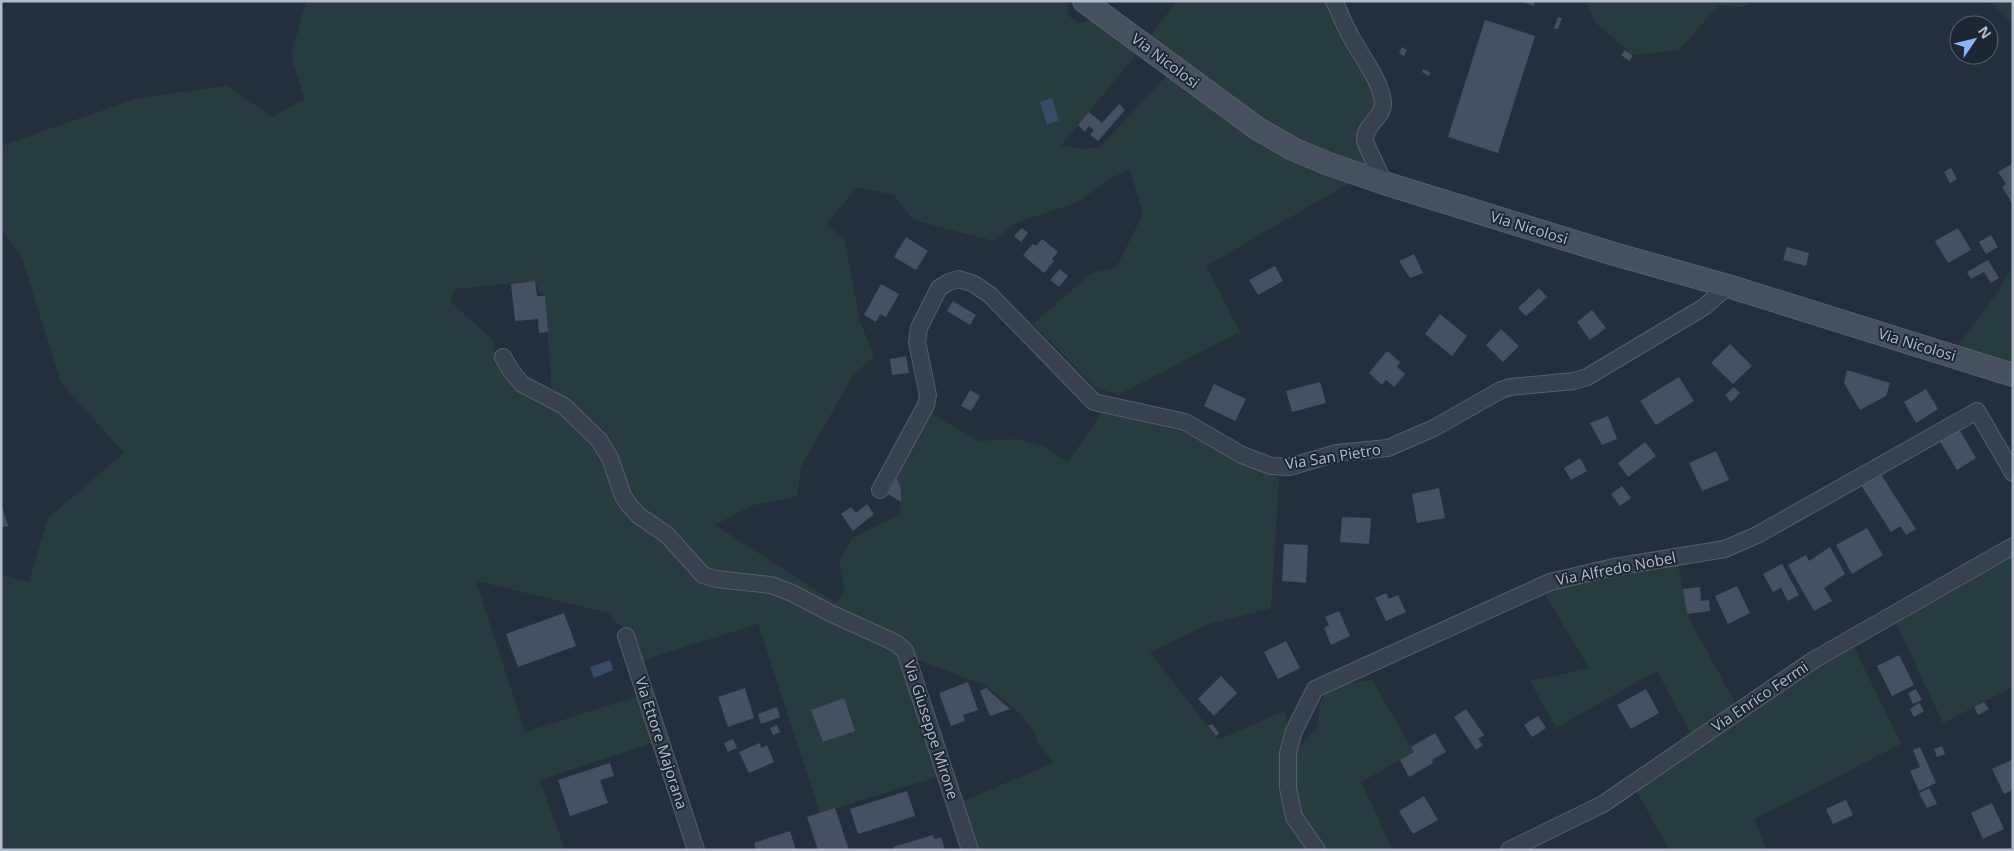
<svg xmlns="http://www.w3.org/2000/svg" width="2014" height="851" viewBox="0 0 2014 851" font-family="'Open Sans',sans-serif">
	<style>
		.green { fill: #263c3f }
		.water { fill: #394c67 }
		.building { fill: #455162 }
		.lines { fill: none; stroke-linecap: round; stroke-linejoin: round }
		.street-casing { stroke: #565f6c; stroke-width: 18 }
		.secondary-casing { stroke: #565f6c; stroke-width: 24 }
		.street { stroke: #38414e; stroke-width: 16 }
		.secondary { stroke: #465061; stroke-width: 22 }
		.labels { text-anchor: middle; stroke-width: 4; stroke-linejoin: round; paint-order: stroke }
		.street-label { font-size: 15px; fill: #b4bcc9; stroke: #1d2633 }
	</style>
	<rect width="100%" height="100%" fill="#242f3e"/>
	<g class="green">
		<path d="M306 1H1067L1069 16 1078 23 1096 20 1138 52 1061 146 1082 149 1099 148 1167 75C1203 101 1239 132 1278 153 1302 166 1329 172 1355 180L1206 266 1240 332 1118 395 1095 387 1033 324 1091 273 1116 268 1143 214 1130 170 1113 177 1076 203 1015 223 994 241 913 220 894 195 857 187 827 224 845 241 860 322 874 356 853 376 801 467 797 496 750 506 715 525 836 603 845 590 839 562 852 538 900 515 901 489 897 478 930 413 979 441 1018 439 1044 447 1068 462 1102 412 1183 432 1279 479 1271 608 1209 624 1150 652 1218 740 1284 711C1292 727 1284 748 1283 765 1282 780 1285 806 1290 819 1294 830 1302 841 1308 850H978L963 801 1054 763 1038 743 1033 729 1017 711 985 685 915 659 909 649 897 640 771 581 718 575 706 572 670 532 646 517 633 503 627 492 615 458 598 433 566 403 552 394 545 296 539 291 535 281 455 289 450 301 494 341 495 360 504 378 519 390 558 409 570 417 582 428 605 457 620 497 633 518 641 526 667 541 701 578 719 583 771 589 791 597 897 650 940 776 820 813 758 624 640 661 633 634 613 620 610 613 476 581 525 732 638 696 653 743 540 780 565 850H1V574L29 582 48 518 124 453 61 383 21 255 1 229V146L138 98 227 86 272 117 304 99 291 55Z"/>
		<path d="M1177 1H1329L1357 55 1378 106 1373 115V171L1294 141 1148 39Z"/>
		<path d="M1585 1H1750L1744 7 1718 6 1679 50 1633 55 1596 23Z"/>
		<path d="M1989 1H2013V24Z"/>
		<path d="M2013 266V366L1956 348 2000 289Z"/>
		<path d="M2013 555V687L1943 723 1895 621Z"/>
		<path d="M1678 563 1687 614 1736 705 1691 734 1657 671 1556 728 1530 681 1589 668 1544 593 1561 587 1563 583Z"/>
		<path d="M1854 647 1901 744 1755 819 1767 850H1669L1636 790 1816 669Z"/>
		<path d="M1372 680 1414 752 1361 782 1393 850H1326L1314 838 1297 809 1295 759 1297 751 1303 742 1319 725C1313 686 1342 683 1372 680Z"/>
	</g>
	<g class="water">
		<path d="M1052 98 1059 121 1047 124 1040 102Z"/>
		<path d="M610 660 613 670 594 678 590 667Z"/>
	</g>
	<g class="building">
		<path d="M1521 1H1535L1534 6Z"/>
		<path d="M1558 17 1562 18 1558 29 1554 28Z"/>
		<path d="M1485 20 1535 36 1498 153 1448 137Z"/>
		<path d="M1402 47 1407 50 1404 56 1399 53Z"/>
		<path d="M1625 50 1633 56 1629 61 1621 55Z"/>
		<path d="M1423 69 1430 72 1429 76 1422 72Z"/>
		<path d="M1119 104 1125 110 1098 141 1090 135 1094 130 1089 126 1085 132 1078 125 1089 112 1102 123Z"/>
		<path d="M2013 163V205L2002 187 2006 184 1998 172Z"/>
		<path d="M1951 168 1957 179 1950 183 1944 172Z"/>
		<path d="M1022 228 1028 233 1021 242 1014 236Z"/>
		<path d="M1958 228 1971 250 1948 263 1935 241Z"/>
		<path d="M1991 235 1998 247 1986 254 1979 242Z"/>
		<path d="M906 237 928 251 916 270 894 257Z"/>
		<path d="M1042 239 1058 252 1052 259 1054 261 1044 273 1023 255 1033 244 1036 246Z"/>
		<path d="M1787 247 1809 253 1806 266 1783 260Z"/>
		<path d="M1414 254 1423 273 1410 278 1399 261Z"/>
		<path d="M1988 260 1999 278 1991 283 1984 272 1971 279 1967 272Z"/>
		<path d="M1275 266 1283 281 1258 295 1249 280Z"/>
		<path d="M1060 269 1068 276 1059 287 1050 280Z"/>
		<path d="M535 281 537 296H545L548 332 539 333 538 319 515 321 511 284Z"/>
		<path d="M881 284 899 294 886 317 880 314 876 322 864 315Z"/>
		<path d="M1539 288 1547 297 1526 316 1518 308Z"/>
		<path d="M953 301 976 315 970 325 947 311Z"/>
		<path d="M1592 310 1606 328 1590 340 1577 322Z"/>
		<path d="M1440 314 1467 336 1452 356 1425 334Z"/>
		<path d="M1501 329 1519 346 1503 362 1486 345Z"/>
		<path d="M1730 344 1752 366 1733 384 1711 363Z"/>
		<path d="M1387 351 1400 362 1397 367 1405 374 1394 387 1386 380 1382 385 1369 373Z"/>
		<path d="M906 356 909 373 892 375 890 359Z"/>
		<path d="M1847 370 1890 383 1886 396 1860 410 1844 383Z"/>
		<path d="M1679 377 1694 401 1656 425 1640 401Z"/>
		<path d="M1320 382 1326 403 1292 412 1286 391Z"/>
		<path d="M1214 384 1246 399 1235 421 1204 406Z"/>
		<path d="M1734 387 1740 393 1731 402 1725 395Z"/>
		<path d="M1926 389 1938 409 1916 423 1904 402Z"/>
		<path d="M970 390 980 396 971 411 961 406Z"/>
		<path d="M1608 416 1617 439 1602 445 1590 423Z"/>
		<path d="M1959 429 1976 458 1957 470 1939 440Z"/>
		<path d="M1645 442 1656 456 1628 477 1618 463Z"/>
		<path d="M1716 451 1729 480 1702 491 1689 463Z"/>
		<path d="M1580 458 1587 471 1571 480 1564 468Z"/>
		<path d="M1880 473 1916 529 1906 535 1900 526 1891 532 1861 485Z"/>
		<path d="M897 478 901 489V502L888 494Z"/>
		<path d="M1622 486 1631 498 1620 506 1611 494Z"/>
		<path d="M1439 488 1445 518 1417 523 1412 494Z"/>
		<path d="M1 503 8 526 1 527Z"/>
		<path d="M867 504 874 514 853 531 841 514 851 507 856 513Z"/>
		<path d="M1342 517 1371 518 1369 544 1340 542Z"/>
		<path d="M1867 528 1883 555 1852 574 1836 545Z"/>
		<path d="M1284 544 1308 545 1306 583 1282 581Z"/>
		<path d="M1830 547 1845 574 1824 588 1832 601 1814 611 1788 565 1806 555 1809 561Z"/>
		<path d="M1782 564 1799 595 1788 601 1781 588 1773 592 1763 574Z"/>
		<path d="M1737 586 1750 613 1728 624 1715 596Z"/>
		<path d="M1700 587 1701 601 1709 600 1710 611 1687 614 1683 589Z"/>
		<path d="M1386 593 1389 599 1398 595 1406 612 1386 621 1375 598Z"/>
		<path d="M1339 611 1350 636 1331 645 1324 628 1329 625 1325 617Z"/>
		<path d="M564 613 576 646 518 667 506 634Z"/>
		<path d="M1286 641 1300 668 1278 679 1264 652Z"/>
		<path d="M1899 655 1914 685 1892 696 1877 666Z"/>
		<path d="M1221 676 1237 693 1214 716 1198 699Z"/>
		<path d="M968 682 978 710 963 715 965 721 951 726 939 693Z"/>
		<path d="M745 688 754 718 728 727 718 697Z"/>
		<path d="M986 688 1010 709 990 716 980 691Z"/>
		<path d="M1646 689 1659 713 1631 729 1617 705Z"/>
		<path d="M1916 689 1922 700 1913 704 1908 693Z"/>
		<path d="M844 698 855 731 823 742 811 710Z"/>
		<path d="M1984 702 1989 709 1978 715 1974 707Z"/>
		<path d="M1919 703 1924 711 1914 717 1910 709Z"/>
		<path d="M777 707 780 717 761 724 758 714Z"/>
		<path d="M1466 709 1484 735 1478 739 1483 745 1476 750 1454 717Z"/>
		<path d="M1538 716 1546 728 1532 737 1524 725Z"/>
		<path d="M1212 724 1219 733 1216 736 1208 726Z"/>
		<path d="M777 725 780 732 773 735 770 728Z"/>
		<path d="M1435 733 1446 752 1432 760 1433 763 1409 777 1400 760 1414 752 1411 747Z"/>
		<path d="M733 739 737 748 728 752 724 743Z"/>
		<path d="M760 743 761 748 767 745 774 762 749 773 739 752Z"/>
		<path d="M1942 746 1945 754 1937 757 1934 749Z"/>
		<path d="M1920 747 1936 783 1919 791 1910 771 1920 767 1913 750Z"/>
		<path d="M2013 759V790L2004 794 1992 769Z"/>
		<path d="M610 763 614 776 600 780 608 803 570 816 558 780Z"/>
		<path d="M1929 788 1937 804 1927 808 1919 793Z"/>
		<path d="M907 791 915 816 858 834 850 809Z"/>
		<path d="M1424 796 1438 820 1413 834 1399 811Z"/>
		<path d="M1846 800 1853 815 1833 824 1826 809Z"/>
		<path d="M1992 803 2004 829 1983 839 1971 813Z"/>
		<path d="M835 808 849 850H818L807 817Z"/>
		<path d="M790 831 796 850H756L754 843Z"/>
		<path d="M933 835 934 839 941 837 945 850H894L893 847Z"/>
	</g>
	<g class="lines">
		<defs>
			<g id="street">
				<path d="M1334 1C1340 12 1343 23 1349 33 1359 54 1381 79 1383 103 1383 118 1364 125 1365 140 1366 146 1381 175 1384 183"/>
				<path d="M503 357 511 371 522 384 564 406 599 440 610 458 623 496 629 505 638 515 667 535 703 575 716 579 771 585 792 593 830 613 896 643 905 651 970 850"/>
				<path d="M880 490 926 405 928 395 917 342 919 328 939 288 949 282 959 279 974 284 990 295 1094 402 1185 422 1242 455 1271 466 1289 467 1337 453 1388 448 1434 428 1501 390 1510 387 1574 381 1587 377 1704 307 1728 286"/>
				<path d="M626 636 696 850"/>
				<path d="M1317 850 1294 817 1288 788V753L1294 731 1315 689 1550 582 1614 567 1725 549 1757 535 1977 411 2013 473"/>
				<path d="M1509 850 1603 804 1812 661 2013 546"/>
			</g>
			<path id="secondary" d="M1084 1 1258 129 1293 149 1326 163 1384 183 1614 254 1728 286 2013 375"/>
		</defs>
		<use href="#street" class="street-casing"/>
		<use href="#secondary" class="secondary-casing"/>
		<use href="#street" class="street"/>
		<use href="#secondary" class="secondary"/>
	</g>
	<g class="labels">
		<g class="street-label">
			<text transform="translate(1165 61) rotate(37)" y="5">Via Nicolosi</text>
			<text transform="translate(1529 228) rotate(17)" y="5">Via Nicolosi</text>
			<text transform="translate(1917 345) rotate(17)" y="5">Via Nicolosi</text>
			<text transform="translate(1333 457) rotate(-9)" y="5">Via San Pietro</text>
			<text transform="translate(1616 569) rotate(-11)" y="5">Via Alfredo Nobel</text>
			<text transform="translate(1760 697) rotate(-34)" y="5">Via Enrico Fermi</text>
			<text transform="translate(931 730) rotate(72)" y="5">Via Giuseppe Mirone</text>
			<text transform="translate(661 743) rotate(72)" y="5">Via Ettore Majorana</text>
		</g>
	</g>
	<rect width="2014" height="851" fill="none" stroke="#b4bcc9" stroke-width="5"/>
	<g transform="translate(1974 40) rotate(55)"><circle r="24" fill="#1d2633" stroke="#59626f"/>
	<path d="M0-4L9 19L0 12L-9 19Z" fill="#8ab4f8"/>
	<text y="-8" font-size="14" font-weight="bold" text-anchor="middle" fill="#b4bcc9">N</text>
	</g>
</svg>
